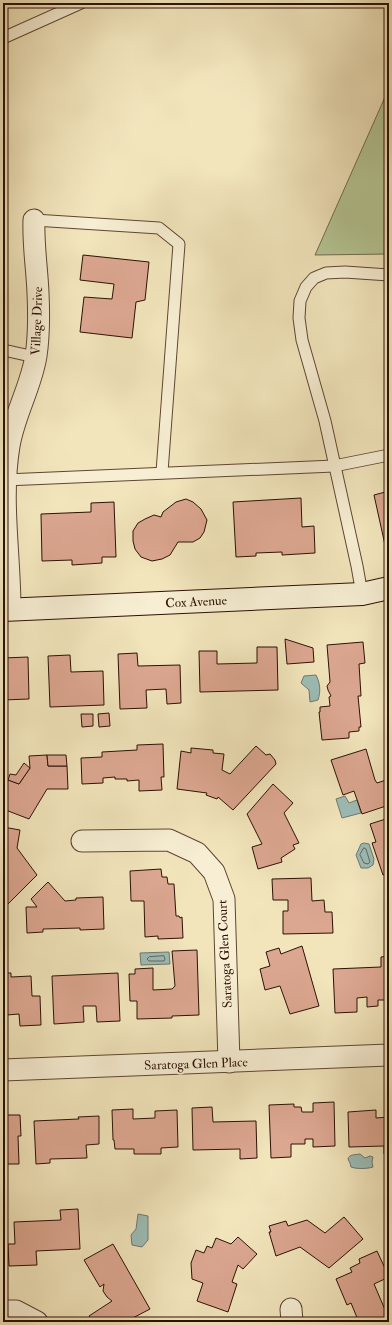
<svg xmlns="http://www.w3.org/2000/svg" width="392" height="1325" viewBox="0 0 392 1325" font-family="'IM FELL Double Pica',serif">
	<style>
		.green { fill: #b5c694; stroke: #706c4c }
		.water { fill: #9cbdb7; stroke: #6f786f }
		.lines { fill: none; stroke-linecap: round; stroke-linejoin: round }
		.shore { stroke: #64675e; stroke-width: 1 }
		.building { fill: #dca791; stroke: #2c1104 }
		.service-casing { stroke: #5e4632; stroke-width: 13 }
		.minor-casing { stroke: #5e4632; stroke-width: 23 }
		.secondary-casing { stroke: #2c1104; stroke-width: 24 }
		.service { stroke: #f7eed3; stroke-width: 11 }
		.minor { stroke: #f7eed3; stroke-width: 21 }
		.secondary { stroke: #f7eed3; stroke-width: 22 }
		.labels { text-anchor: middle; stroke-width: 4; stroke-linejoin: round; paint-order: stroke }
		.street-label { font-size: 13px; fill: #2c1104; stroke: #f7eed3 }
	</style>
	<rect width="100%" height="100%" fill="#f2e5bc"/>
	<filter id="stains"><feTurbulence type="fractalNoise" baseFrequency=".005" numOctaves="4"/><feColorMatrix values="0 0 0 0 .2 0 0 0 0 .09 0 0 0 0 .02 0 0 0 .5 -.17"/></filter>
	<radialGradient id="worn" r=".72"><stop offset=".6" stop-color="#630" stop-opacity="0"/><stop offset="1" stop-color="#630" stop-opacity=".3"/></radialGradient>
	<path class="green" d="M389 88V254L315 255Z"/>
	<g class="water">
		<path d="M316 675C320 683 321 691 318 700L310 702 309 690 301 683 304 676Z"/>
		<path d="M345 796 349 803 357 800 361 813 342 818 336 799Z"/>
		<path d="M364 843 369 844 374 859 373 865 368 868H361L356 855 361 844Z"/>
		<path d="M169 952 170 964 141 965 140 953Z"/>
		<path d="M360 1154 365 1158 370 1156 373 1157 372 1162 373 1167C367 1169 356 1169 351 1167L350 1163 348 1159C349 1154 355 1155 360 1154Z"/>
		<path d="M138 1214 148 1216V1240L142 1247 132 1245 131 1235 136 1229Z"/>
	</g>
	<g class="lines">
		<g class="shore">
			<path d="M364 848 366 849 370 862 368 864 364 863 360 855Z"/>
			<path d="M164 956 165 959 164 961H149L147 959 149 957Z"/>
		</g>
	</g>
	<g class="building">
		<path d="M83 255 149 262 145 300 136 302 132 338 80 332 84 297 112 299 114 284 80 280Z"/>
		<path d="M389 491V544L385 545 374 495Z"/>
		<path d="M301 498 302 527 314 526 315 553 282 555V552L256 553V556L236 557 233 502Z"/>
		<path d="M186 499 193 502 201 509 207 520 204 532 200 538 193 542H178L170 555 162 559 152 561 141 557 135 549 133 541V531L138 523 145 519 154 515 161 517 163 512 176 502Z"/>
		<path d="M114 502 116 557H102V563L72 565V560L42 561 41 514 91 512V503Z"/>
		<path d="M285 639 313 648 314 662 287 664Z"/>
		<path d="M363 642 365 663 359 664 361 696H358L361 727H359V731L349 732V738L322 740 319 712H320V707L330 706 329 697 331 696 328 690 327 686 330 682 327 645Z"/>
		<path d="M257 647H277L278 690 200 692 199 651H217V664L257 663Z"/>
		<path d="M137 653 138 666 180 665 181 703 167 704 166 689 146 690 147 708 120 709 118 654Z"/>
		<path d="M70 655 71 672 103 671 104 705 50 707 48 656Z"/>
		<path d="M28 657 29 699 3 700V658Z"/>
		<path d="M109 713 110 726 99 727 98 714Z"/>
		<path d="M81 714H93V726L82 727Z"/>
		<path d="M163 744 164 777H161L162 790 139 791V780L127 781V779H115V777L103 778V783L82 784 81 758 102 757V752L137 750V745Z"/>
		<path d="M256 746 266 755 270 754 275 760 276 764 233 810 218 797 217 799 206 795 207 793 177 789 181 751 191 753V748L213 750V753L224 754 222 770 230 774Z"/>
		<path d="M366 749 375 780 377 783 389 779V805L362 814 354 791 343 795 331 760Z"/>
		<path d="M47 755 48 766H67L68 789H47L29 819 3 809V778L19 784 30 768 29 756Z"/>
		<path d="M47 755H66L67 766H48Z"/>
		<path d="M24 763 30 768 19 784 8 780 10 774 16 775Z"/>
		<path d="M273 784 293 803 284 813 299 843 293 845 295 849 281 858 282 862 258 869 252 847 262 844 247 814Z"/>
		<path d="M389 818V873L383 875 372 843 376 842 370 824Z"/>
		<path d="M3 827 20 830 17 848 37 875 5 907 3 906Z"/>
		<path d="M161 869 162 877H167L168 884H174L176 916H179L180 918 182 917 183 938 158 939V936L145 937 144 901H131L130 871Z"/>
		<path d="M311 878 312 901 324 900 325 912H332L333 933 283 934V911H288V900H273L272 879Z"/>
		<path d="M48 882 65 901 76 900V898L103 897 104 929 80 930V928L43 929V932L27 933 26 907H37L31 899Z"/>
		<path d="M302 946 319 1006 290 1014 280 986 265 990 260 969 270 966 266 952 279 948 281 954Z"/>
		<path d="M197 950 199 1015 172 1016V1018L137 1019V1001H130L129 974H135V969L153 968V990L172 989 175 986 172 951Z"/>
		<path d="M389 956V1000H378V1006L367 1007V997L357 998V1012L335 1013 333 969 381 967V957Z"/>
		<path d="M3 973H11V977L31 976 32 996H40L41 1025 20 1026 19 1014 7 1015V1018L3 1019Z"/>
		<path d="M118 973 120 1021 97 1022 96 1006H83L84 1022 54 1024 52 976Z"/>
		<path d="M334 1102 335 1146 313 1147V1139H305V1144H291V1157L271 1158 269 1105 294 1104V1107H301L302 1112H313V1103Z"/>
		<path d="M212 1107 213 1122 256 1121 257 1158 240 1159V1149L193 1150 192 1108Z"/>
		<path d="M133 1109V1119L155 1118V1111L177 1110 178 1147 161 1148V1154H134V1149H115L114 1140H113L112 1110Z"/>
		<path d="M376 1110V1118L389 1117V1154H384V1146L349 1147 348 1112Z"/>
		<path d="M3 1115H20L21 1136H18L19 1164H3Z"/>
		<path d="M99 1116V1144L86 1145 87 1158 50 1159V1163L36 1164 34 1121 79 1119 78 1117Z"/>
		<path d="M78 1209 80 1249 36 1251 37 1265 9 1266 8 1244H15L14 1222 61 1220 60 1210Z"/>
		<path d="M344 1217 363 1239 329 1268 300 1247 276 1256 269 1232H271L269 1226 286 1221 288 1226 307 1220 325 1233Z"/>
		<path d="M238 1237 257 1254 243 1269 238 1265 232 1282 237 1284 228 1312 197 1301 203 1283 192 1279 191 1263 196 1250 204 1253 207 1246 212 1248 216 1238 231 1244Z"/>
		<path d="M113 1244 150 1309 127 1321 126 1319 121 1322H93L89 1316 112 1301 107 1297 103 1291 104 1284 100 1287 84 1260Z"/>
		<path d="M377 1251 389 1277 374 1284 389 1319V1322H354L358 1320 351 1303 347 1305 336 1279 352 1272 350 1268 360 1263 359 1259Z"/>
	</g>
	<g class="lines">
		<defs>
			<g id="service">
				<path d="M3 38 81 3"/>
				<path d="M34 220 159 228 179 244 162 472"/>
				<path d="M8 351 35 357"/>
				<path d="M5 480 334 466 389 455"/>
				<path d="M362 594 357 566 325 421 302 340 299 318 300 301 306 287 314 278 326 273 345 272 389 275"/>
			</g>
			<g id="minor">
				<path d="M10 609C10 555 0 500 9 446 14 415 31 387 36 356 39 336 39 314 38 293 37 268 33 245 34 220"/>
				<path d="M82 841 169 840 197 853 214 872 224 899 229 1062"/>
				<path d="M3 1070 389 1055"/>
				<path d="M291 1309 292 1322"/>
				<path d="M3 1311H16L37 1322"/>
			</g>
			<path id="secondary" d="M3 610 362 594 389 588"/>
		</defs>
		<use href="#service" class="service-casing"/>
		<use href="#minor" class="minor-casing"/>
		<use href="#secondary" class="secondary-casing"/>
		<use href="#service" class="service"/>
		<use href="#minor" class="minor"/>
		<use href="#secondary" class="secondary"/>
	</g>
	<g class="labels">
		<g class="street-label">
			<text transform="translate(36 321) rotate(-88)" y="5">Village Drive</text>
			<text transform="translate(196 601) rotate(-3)" y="5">Cox Avenue</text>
			<text transform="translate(224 954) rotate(-93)" y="5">Saratoga Glen Court</text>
			<text transform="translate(196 1063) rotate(-2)" y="5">Saratoga Glen Place</text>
		</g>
	</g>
	<rect width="392" height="1325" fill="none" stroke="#f2e5bc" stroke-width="16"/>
	<rect x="4" y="4" width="384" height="1317" fill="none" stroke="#2c1104" stroke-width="2"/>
	<rect x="8" y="8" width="376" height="1309" fill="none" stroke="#2c1104"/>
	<rect width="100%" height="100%" filter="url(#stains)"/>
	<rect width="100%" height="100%" fill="url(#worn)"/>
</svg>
